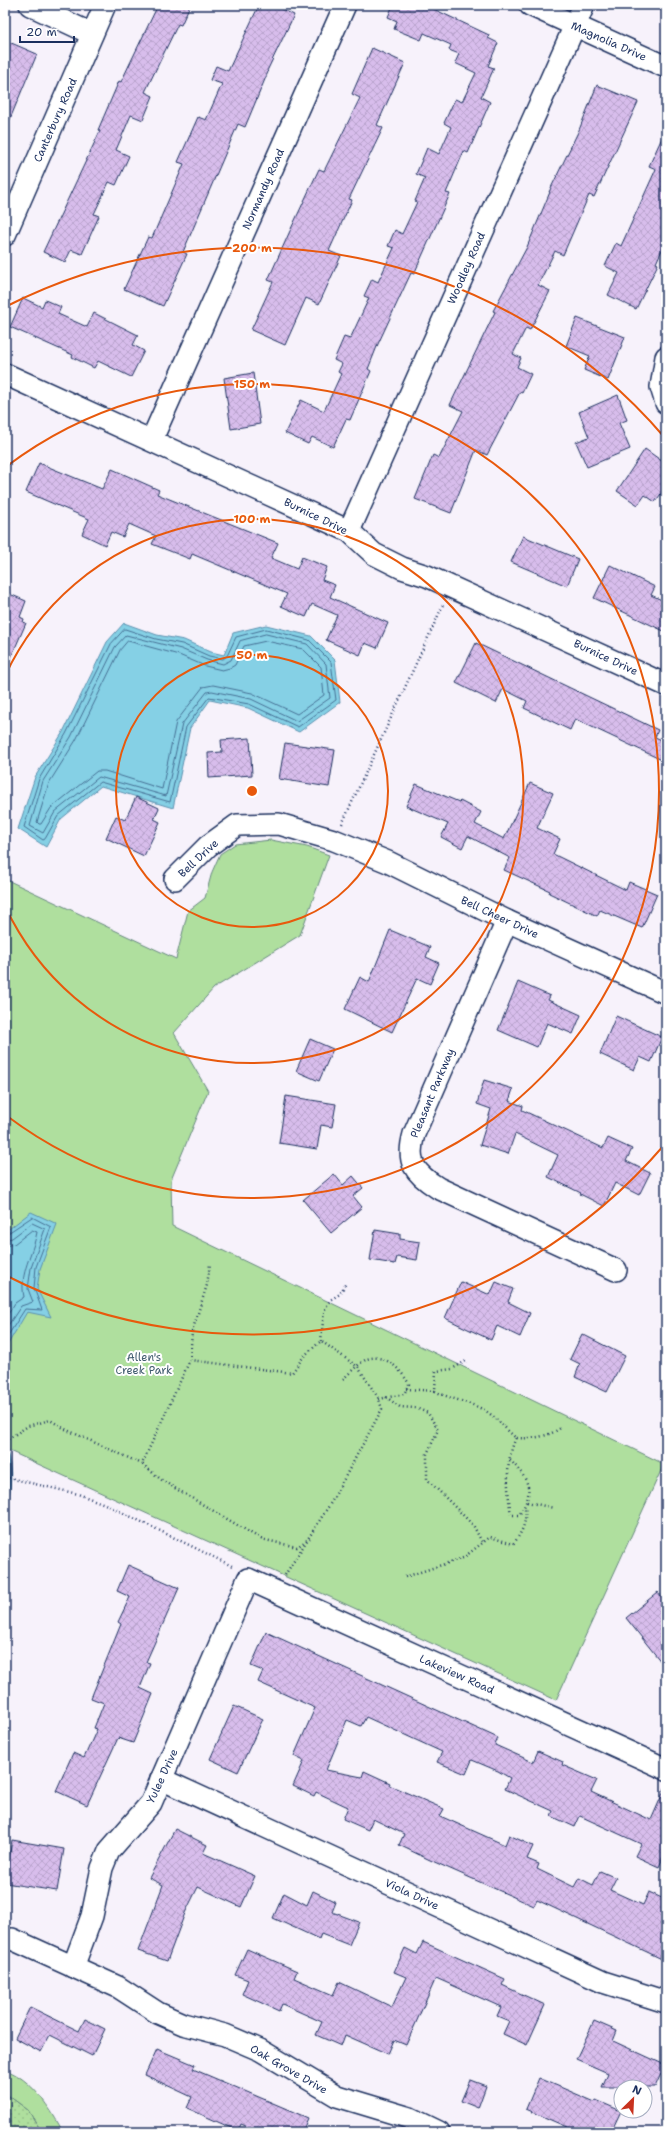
<svg xmlns="http://www.w3.org/2000/svg" width="671" height="2137" viewBox="0 0 671 2137" font-family="'Shantell Sans',sans-serif">
	<style>
		.grass { fill: url(#grass-dots); stroke: #65877e }
		.green { fill: #afdf9e; stroke: #65877e }
		.water { fill: #85d0e5; stroke: #5b90af }
		.lines { fill: none; stroke-linecap: round; stroke-linejoin: round }
		.shore { stroke: #456f94; stroke-width: 1 }
		.stream { stroke: #5b90af; stroke-width: 5.5 }
		.building { fill: url(#building-cross-hatch); stroke: #1b2f5e }
		.street-casing { stroke: #1b2f5e; stroke-width: 24 }
		.path { stroke: #1b2f5e; stroke-width: 2.5; stroke-dasharray: 1 3; stroke-linecap: butt }
		.street { stroke: #fff; stroke-width: 21 }
		.ring { fill: none; stroke: #e8590c; stroke-width: 2 }
		.labels { text-anchor: middle; stroke-width: 4; stroke-linejoin: round; paint-order: stroke }
		.street-label { font-size: 11px; fill: #1b2f5e; stroke: #fff }
		.park-label { font-size: 11px; fill: #405b6e; stroke: #fff }
		.centre { fill: #e8590c; stroke: #fff; stroke-width: 2 }
		.ring-label { font-size: 12px; text-anchor: middle; font-weight: bold; fill: #e8590c; stroke: #fff; stroke-width: 4; stroke-linejoin: round; paint-order: stroke }
	</style>
	<defs>
		<pattern id="grass-dots" width="8" height="8" patternUnits="userSpaceOnUse"><rect width="8" height="8" fill="#afdf9e"/><path d="M2 2h.1M6 6h.1" fill="none" stroke="#96c08a" stroke-width="1.8" stroke-linecap="round"/></pattern>
		<pattern id="building-cross-hatch" width="8" height="8" patternUnits="userSpaceOnUse"><rect width="8" height="8" fill="#d8bdec"/><path d="M0 0l8 8M0 8l8-8" fill="none" stroke="#b9a3cd"/></pattern>
	</defs>
	<rect width="100%" height="100%" fill="#f7f2fb"/>
	<filter id="ink" filterUnits="userSpaceOnUse"><feTurbulence type="fractalNoise" baseFrequency=".025" numOctaves="2"/><feDisplacementMap in="SourceGraphic" scale="8" xChannelSelector="R" yChannelSelector="G"/><feConvolveMatrix kernelMatrix="1 2 1 2 8 2 1 2 1" color-interpolation-filters="sRGB"/></filter>
	<g filter="url(#ink)">
		<path class="grass" d="M5 2093 28 2110 42 2132H5Z"/>
		<g class="green">
			<path d="M271 840 307 847 329 855 300 935 214 988 174 1033 208 1091 171 1180 172 1226 664 1464 556 1700 5 1449V879L176 959 188 911 205 898 212 872 220 854 235 844Z"/>
			<path d="M5 2070C31 2078 51 2109 63 2132H42L28 2110 5 2093Z"/>
		</g>
		<g class="water">
			<path d="M124 623 157 635 184 640 211 652 224 655 233 633 266 625 311 636 335 660 340 702 299 732 248 708 210 700 190 728 173 808 101 786 61 819 46 847 18 829 35 777 63 732 107 642Z"/>
			<path d="M31 1212 57 1224 40 1269 37 1289 51 1317 27 1312 5 1349V1232Z"/>
		</g>
		<g class="lines">
			<g class="shore">
				<path d="M125 629 156 639 182 644 209 656 223 659 227 656 236 637 266 629 309 640 331 662 336 700 298 727 249 704 209 697 186 727 170 802 100 782 58 816 45 839 43 840 24 827 39 779 66 734 111 644Z"/>
				<path d="M266 634 307 644 326 664 330 698 297 721 251 699 212 691 207 692 182 724 166 796 99 777 55 812 43 833 30 826 43 781 71 737 115 647 126 635 181 649 207 660 223 664 231 660 240 641Z"/>
				<path d="M128 641 179 655 205 666 222 670 230 668 235 665 244 646 266 641 303 649 321 667 324 695 297 714 252 693 213 685 203 687 176 722 162 789 105 771H97L51 808 41 824H39L37 822 49 783 76 740 120 650Z"/>
				<path d="M5 1235 32 1217 51 1227 36 1267 34 1288 42 1310 25 1309 5 1340"/>
				<path d="M5 1240 12 1238 32 1223 45 1229 31 1268 28 1289 33 1302 21 1306 5 1330"/>
				<path d="M5 1246 14 1244 32 1230 37 1232C33 1254 19 1273 24 1297L15 1303 5 1319"/>
			</g>
			<path class="stream" d="M5 1453C11 1470 8 1491 5 1509"/>
		</g>
		<g class="building">
			<path d="M158 5H190L181 25 178 24 145 92 153 96 143 120 131 115 116 150 129 156 116 185 109 182 94 214 99 216 82 254 71 250 65 262 43 252 100 131 98 130 119 81 121 82Z"/>
			<path d="M259 5H273L294 15 267 71 268 72 245 127 238 124 183 252 187 254 163 306 124 289 148 237 152 238 184 164 178 162 198 117 206 120 222 84 210 80 216 66 228 71Z"/>
			<path d="M393 5H425L489 35 488 38 498 43 488 66 494 68 481 97 490 102 468 153 464 151 446 193 450 194 414 274 411 273 378 344 368 369 371 371 350 420 346 419 333 447 312 437 308 444 285 433 301 400 324 411 341 374 338 372 342 364 334 360 344 337 350 339 369 298 364 296 372 279 378 282 394 248 388 246 395 230 402 234 417 202 415 201 425 178 416 174 427 148 439 154 451 127 444 123 455 99 462 102 476 73 455 63 459 54 449 50 451 45 424 33 421 40 394 29 397 21 388 17Z"/>
			<path d="M9 42 37 54 5 131V53Z"/>
			<path d="M372 48 405 63 377 125 383 128 349 199 352 200 329 251 341 256 319 304 306 298 285 345 251 330 273 282 268 280 290 231 319 169 324 171 360 98 352 94Z"/>
			<path d="M597 85 638 102 594 197 589 195 563 255 555 251 538 285 550 291 530 330 526 328 513 354 521 358 517 367 531 374 522 393 520 392 487 455 476 450 451 513 415 499 433 455 439 458 463 411 450 405 495 312 493 311 527 247 550 192H549L579 130Z"/>
			<path d="M666 129V241L656 263 658 264 636 309 608 295 619 273 605 266 616 243 621 246 656 169 649 166Z"/>
			<path d="M23 298 42 307 45 300 61 307 58 314 87 327 94 313 138 335 133 345 144 351 131 377 98 361 94 368 72 357 73 355 10 327Z"/>
			<path d="M577 318 625 337 608 380 584 370 590 356 566 346Z"/>
			<path d="M253 373 260 424 231 429 224 378Z"/>
			<path d="M618 395 627 420 619 423 630 449 587 467 576 442 589 437 579 412Z"/>
			<path d="M645 449 666 464V487L655 502 645 495 638 505 617 491Z"/>
			<path d="M39 463 102 489 112 469 159 490 157 494 278 543 271 558 297 569 302 557 327 567 322 580 335 585 330 597 388 623 377 648 365 643 360 655 326 640 337 615 312 604 306 617 281 606 287 594 192 554 190 559 152 544 156 536 129 524 123 537 111 532 105 545 82 534 89 519 26 492Z"/>
			<path d="M523 536 578 559 567 586 511 562Z"/>
			<path d="M610 565 655 587 651 595 666 602V632L594 598Z"/>
			<path d="M5 592 26 601 20 617 24 619 23 622 26 623 5 671Z"/>
			<path d="M476 643 658 730 655 737 666 742V762L575 719 570 730 524 708 527 701 503 689 496 703 456 683Z"/>
			<path d="M250 738 252 775 209 778 208 753 222 752 221 740Z"/>
			<path d="M285 743 335 750 329 787 279 779Z"/>
			<path d="M530 783 553 793 537 828 560 839 553 854 626 890 629 882 657 894 642 928 600 910 597 916 549 893 550 891 504 870 510 858 468 836 462 848 441 837 448 824 406 806 416 784 459 802 460 801 481 812 475 824 504 839Z"/>
			<path d="M136 797 159 808 154 819 160 822 144 856 106 838 116 816 125 820Z"/>
			<path d="M390 930 430 947 426 957 439 963 430 984 417 978 392 1032 345 1009 360 977 369 982Z"/>
			<path d="M518 982 550 996 548 1000 581 1015 573 1034 547 1023 537 1047 498 1030Z"/>
			<path d="M616 1016 662 1037 651 1062 640 1057 634 1070 600 1054Z"/>
			<path d="M310 1039 333 1049 319 1081 296 1071Z"/>
			<path d="M484 1080 513 1089 509 1101 523 1106 522 1110 603 1148 608 1138 632 1149 626 1161 650 1173 639 1195 615 1183 604 1206 580 1194 581 1193 548 1177 558 1155 515 1134 508 1154 480 1145 491 1109 477 1104Z"/>
			<path d="M286 1096 336 1104 332 1127 321 1125 317 1149 279 1143Z"/>
			<path d="M334 1174 343 1185 353 1176 363 1188 353 1196 362 1207 331 1233 303 1200Z"/>
			<path d="M375 1230 400 1234V1239L420 1242 417 1260 397 1257 395 1264 370 1260Z"/>
			<path d="M461 1282 490 1295 496 1282 513 1289 508 1302 530 1313 520 1337 497 1326 491 1340 445 1318Z"/>
			<path d="M582 1334 625 1356 607 1392 575 1377 580 1364 570 1359Z"/>
			<path d="M128 1565 179 1588 146 1662 150 1663 140 1688 153 1694 133 1743 118 1738 87 1805 56 1791 73 1753 84 1758 97 1729 94 1728 104 1703 91 1698 121 1624 118 1622 130 1597 117 1591Z"/>
			<path d="M658 1592 666 1602V1668L626 1618Z"/>
			<path d="M266 1632 498 1738 495 1745 533 1762 538 1751 563 1762 562 1765 597 1780 591 1792 651 1820 666 1786V1850L659 1867 635 1856 641 1844 580 1816 575 1827 551 1816 553 1811 505 1789 510 1778 498 1771 472 1760 466 1774 437 1762 442 1752 366 1717 361 1726 347 1720 326 1770 362 1777 364 1771 390 1783 389 1785 444 1809 440 1816 505 1845 509 1835 533 1846 527 1859 539 1864 537 1869 574 1887 579 1878 593 1885 600 1871 616 1878 610 1890 643 1905 649 1892 666 1900V1961L537 1900 534 1906 430 1860 399 1845 404 1834 373 1819 368 1830 343 1819 348 1807 316 1792 314 1796 293 1786 304 1761 294 1756 315 1708 258 1682 263 1671 251 1666Z"/>
			<path d="M234 1706 263 1719 238 1772 210 1759Z"/>
			<path d="M175 1829 207 1845 203 1853 255 1876 241 1907 198 1887 185 1913 167 1961 138 1951 163 1885 149 1878Z"/>
			<path d="M12 1840 64 1849 57 1891 5 1883Z"/>
			<path d="M313 1891 336 1902 332 1912 359 1922 349 1945 321 1934 319 1939 273 1918 284 1893 307 1905Z"/>
			<path d="M423 1942 505 1979 502 1985 545 2005 527 2045 503 2034 509 2021 497 2016 501 2007 436 1978 406 2045 394 2040 388 2054 345 2035 341 2046 316 2035 322 2022 282 2004 279 2011 242 1994 248 1980 235 1975 247 1949 297 1971 294 1978 333 1995 339 1982 392 2007 406 1977 394 1972 405 1948 417 1954Z"/>
			<path d="M30 2007 79 2031 85 2019 105 2029 92 2056 50 2035 41 2052 15 2038Z"/>
			<path d="M594 2021 617 2031 613 2041 665 2065 655 2087H602L608 2073 576 2059Z"/>
			<path d="M157 2049 195 2065 193 2069 308 2118 302 2132H259L241 2124 238 2131 187 2108 192 2097 145 2075Z"/>
			<path d="M539 2078 595 2102 596 2100 621 2111 611 2132H578L526 2109Z"/>
			<path d="M470 2080 486 2086 478 2108 461 2101Z"/>
		</g>
		<g class="lines">
			<defs>
				<g id="street">
					<path d="M30 5 92 34"/>
					<path d="M530 5 666 67"/>
					<path d="M5 235 105 5"/>
					<path d="M666 357 661 387 666 403"/>
					<path d="M5 374 349 531 374 554 402 568 427 576 666 685"/>
					<path d="M152 439 345 5"/>
					<path d="M349 531 584 5"/>
					<path d="M175 879 208 846 237 825 279 824 334 840 388 862 507 921 666 993"/>
					<path d="M507 921 414 1134C406 1162 414 1173 438 1188L616 1270"/>
					<path d="M161 1779 603 1982 666 2002"/>
					<path d="M12 1939 118 1987 158 2013 183 2024 225 2035 260 2050 337 2096 410 2118 439 2132"/>
					<path d="M73 1967 92 1916 102 1868 109 1851 151 1803 248 1579 666 1769"/>
				</g>
			</defs>
			<use href="#street" class="street-casing"/>
			<g class="path">
				<path d="M342 824 443 605"/>
				<path d="M321 1341 324 1311 330 1300 340 1294 346 1283"/>
				<path d="M190 1360 192 1332 207 1285 210 1264"/>
				<path d="M343 1379C350 1373 359 1363 367 1359 386 1353 401 1370 409 1384L404 1394 379 1399"/>
				<path d="M406 1389 435 1391 436 1371 452 1369 466 1361"/>
				<path d="M435 1391C450 1399 465 1401 480 1408 494 1414 504 1428 516 1438 533 1439 548 1437 562 1427"/>
				<path d="M386 1397 400 1407 416 1408 428 1413 438 1430 427 1454V1479L473 1525 482 1542"/>
				<path d="M5 1441 28 1426 50 1420 67 1430 142 1464"/>
				<path d="M510 1460C528 1479 536 1490 519 1515H511C507 1489 505 1462 516 1438"/>
				<path d="M5 1477 78 1494 105 1504 234 1567"/>
				<path d="M527 1502 554 1508"/>
				<path d="M285 1575 332 1501 382 1409 379 1399 358 1367 321 1341 304 1356 292 1373 190 1360 142 1464 163 1481 261 1539 297 1547 310 1538"/>
				<path d="M405 1577 463 1558 490 1537 513 1544C522 1533 527 1522 525 1507"/>
			</g>
			<use href="#street" class="street"/>
		</g>
	</g>
	<g class="ring">
		<circle cx="252" cy="791" r="136"/>
		<path d="M5 676A272 272 0 1 1 5 906"/>
		<path d="M7 466A407 407 0 1 1 7 1116"/>
		<path d="M665 1144A543 543 0 0 1 5 1275M5 307A543 543 0 0 1 665 438"/>
	</g>
	<g class="labels">
		<g class="street-label">
			<text transform="translate(609 41) rotate(24)" y="4">Magnolia Drive</text>
			<text transform="translate(55 120) rotate(-66)" y="4">Canterbury Road</text>
			<text transform="translate(263 189) rotate(-66)" y="4">Normandy Road</text>
			<text transform="translate(466 268) rotate(-66)" y="4">Woodley Road</text>
			<text transform="translate(316 516) rotate(26)" y="4">Burnice Drive</text>
			<text transform="translate(606 657) rotate(25)" y="4">Burnice Drive</text>
			<text transform="translate(198 858) rotate(-43)" y="4">Bell Drive</text>
			<text transform="translate(500 917) rotate(25)" y="4">Bell Cheer Drive</text>
			<text transform="translate(432 1093) rotate(-67)" y="4">Pleasant Parkway</text>
			<text transform="translate(457 1674) rotate(24)" y="4">Lakeview Road</text>
			<text transform="translate(162 1776) rotate(-65)" y="4">Yulee Drive</text>
			<text transform="translate(412 1894) rotate(25)" y="4">Viola Drive</text>
			<text transform="translate(289 2069) rotate(30)" y="4">Oak Grove Drive</text>
		</g>
		<g class="park-label">
			<text x="144" y="1361">Allen's<tspan x="144" dy="13">Creek Park</tspan></text>
		</g>
	</g>
	<circle cx="252" cy="791" r="6" class="centre"/>
	<g class="ring-label">
		<text x="252" y="252">200 m</text>
		<text x="252" y="388">150 m</text>
		<text x="252" y="523">100 m</text>
		<text x="252" y="659">50 m</text>
	</g>
	<rect width="671" height="2137" fill="none" stroke="#fff" stroke-width="20"/>
	<rect x="10" y="10" width="651" height="2117" fill="none" stroke="#1b2f5e" stroke-width="1.5" filter="url(#ink)"/>
	<g transform="translate(633 2099) rotate(24)"><circle r="19" fill="#ffffff" stroke="#a4acbf"/>
	<path d="M0-3L7 15L0 10L-7 15Z" fill="#c8321e"/>
	<text y="-6" font-size="11" font-weight="bold" text-anchor="middle" fill="#1b2f5e">N</text>
	</g>
	<path d="M20 36v6h54v-6" fill="none" stroke="#1b2f5e" stroke-width="2"/>
	<text x="26" y="36" font-size="12" fill="#1b2f5e" stroke="#ffffff" stroke-width="3" paint-order="stroke">20 m</text>
</svg>
